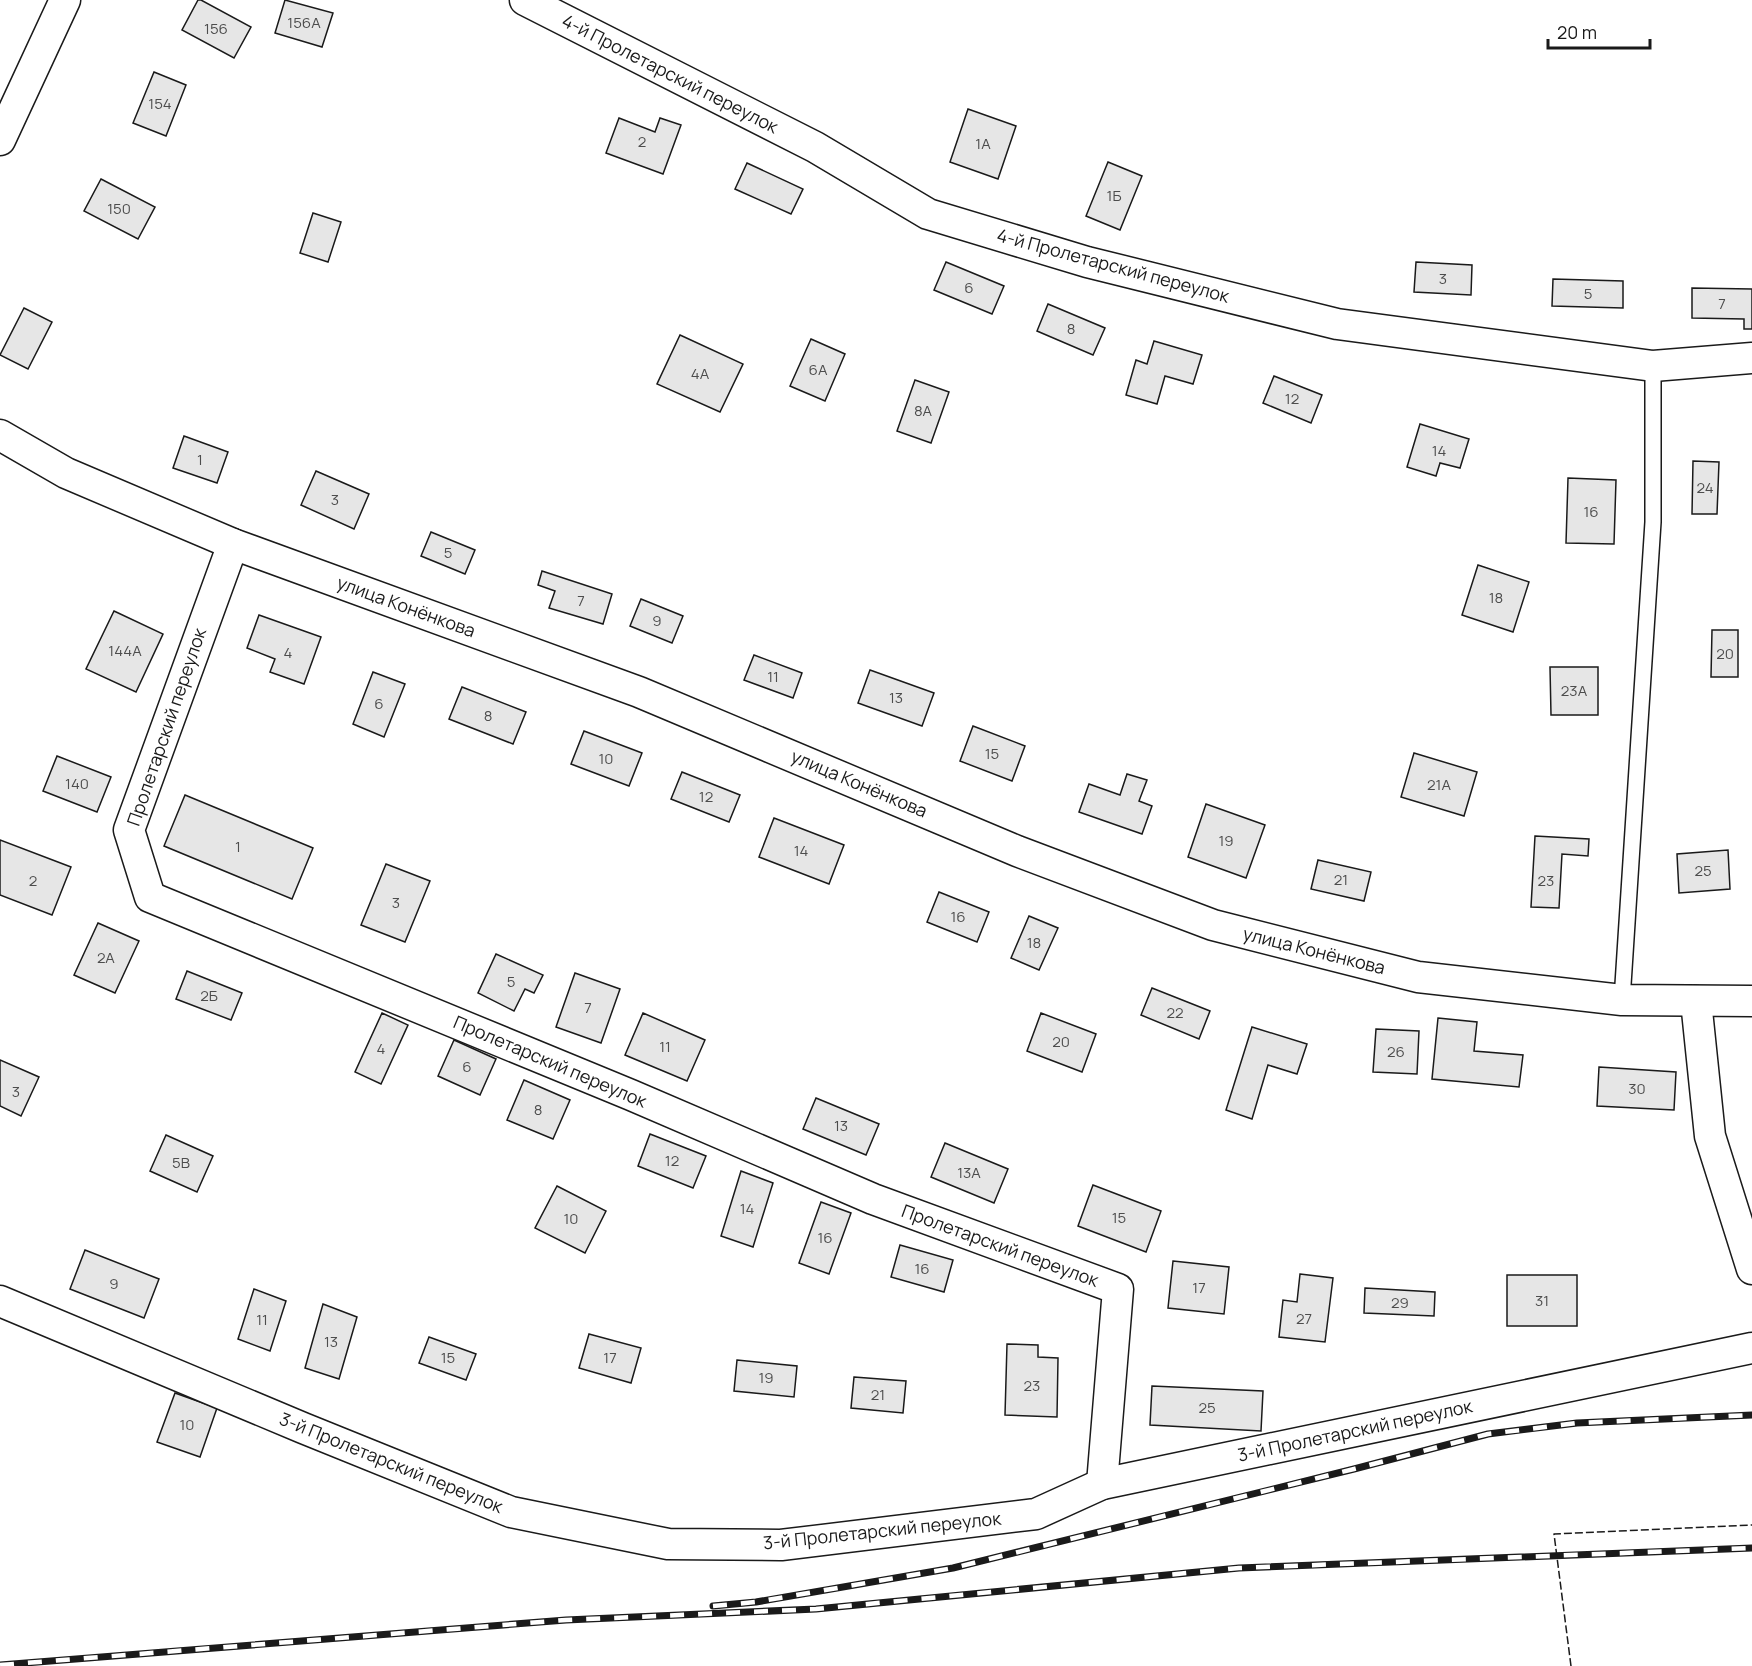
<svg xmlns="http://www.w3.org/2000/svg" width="1752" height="1666" viewBox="0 0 1752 1666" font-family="Manrope,sans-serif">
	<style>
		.building { fill: #e6e6e6; stroke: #1a1a1a; stroke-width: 1.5 }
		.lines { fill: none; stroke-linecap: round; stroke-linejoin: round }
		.service-casing { stroke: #1a1a1a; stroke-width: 18 }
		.minor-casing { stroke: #1a1a1a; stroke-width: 33 }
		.service { stroke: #fff; stroke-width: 15 }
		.minor { stroke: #fff; stroke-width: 30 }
		.rail-casing { stroke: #1a1a1a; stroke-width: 7 }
		.rail { stroke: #fff; stroke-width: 4.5; stroke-dasharray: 14; stroke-linecap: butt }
		.fence { stroke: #1a1a1a; stroke-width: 1.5; stroke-dasharray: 8 3; stroke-linecap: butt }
		.labels { text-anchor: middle; stroke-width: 4.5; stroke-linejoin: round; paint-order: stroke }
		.number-label { font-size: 15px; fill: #4d4d4d }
		.street-label { font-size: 18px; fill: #1a1a1a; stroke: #fff }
	</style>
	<rect width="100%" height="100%" fill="#fff"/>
	<g class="building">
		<path d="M198 0H201L251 27 234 58 182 30Z"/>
		<path d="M285 0 333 13 322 47 275 33Z"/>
		<path d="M154 72 186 85 166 136 133 123Z"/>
		<path d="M968 109 1016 126 998 179 950 162Z"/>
		<path d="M619 118 655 132 660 118 681 125 663 174 606 153Z"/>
		<path d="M1108 162 1142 176 1120 230 1086 216Z"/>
		<path d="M747 163 803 189 791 214 735 189Z"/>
		<path d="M101 179 155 207 138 239 84 211Z"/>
		<path d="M313 213 341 222 328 262 300 253Z"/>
		<path d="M946 262 1004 286 992 314 934 290Z"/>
		<path d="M1416 262 1472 265 1471 295 1414 292Z"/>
		<path d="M1553 279 1623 281V308L1552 306Z"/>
		<path d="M1692 288 1752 289V329H1744V319L1692 318Z"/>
		<path d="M1048 304 1105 328 1093 355 1037 331Z"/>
		<path d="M24 308 52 322 28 369 0 355Z"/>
		<path d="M680 335 743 364 720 412 657 384Z"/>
		<path d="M811 339 845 354 825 401 790 386Z"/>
		<path d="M1154 341 1202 355 1193 384 1165 376 1157 404 1126 395 1136 360 1147 364Z"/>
		<path d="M1274 376 1322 395 1311 423 1263 403Z"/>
		<path d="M915 380 949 392 931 443 897 431Z"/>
		<path d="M1420 424 1469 439 1460 468 1440 463 1436 476 1407 467Z"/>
		<path d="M184 436 228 452 217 483 173 468Z"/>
		<path d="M1693 461 1719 462 1717 514H1692Z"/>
		<path d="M316 471 369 494 354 529 301 505Z"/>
		<path d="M1568 478 1616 480 1614 544 1566 543Z"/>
		<path d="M431 532 475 550 465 574 421 556Z"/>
		<path d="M1478 565 1529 582 1513 632 1462 615Z"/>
		<path d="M542 571 612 594 603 624 549 608 555 591 538 585Z"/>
		<path d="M641 599 683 616 672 643 630 626Z"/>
		<path d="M114 611 163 634 136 692 86 669Z"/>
		<path d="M259 615 321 637 304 684 270 672 275 659 247 648Z"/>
		<path d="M1712 630H1738V677H1711Z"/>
		<path d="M754 655 802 673 793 698 744 680Z"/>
		<path d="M1550 667H1598V715H1551Z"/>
		<path d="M870 670 934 693 922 726 858 703Z"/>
		<path d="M373 672 405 684 384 737 353 724Z"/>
		<path d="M462 687 526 712 513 744 449 719Z"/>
		<path d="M973 726 1025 746 1012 781 960 761Z"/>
		<path d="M584 731 642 753 629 786 571 764Z"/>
		<path d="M1414 753 1477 772 1464 816 1401 797Z"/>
		<path d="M57 756 111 777 97 812 43 791Z"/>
		<path d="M682 772 740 795 729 822 671 799Z"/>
		<path d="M1127 774 1147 780 1139 801 1152 806 1142 834 1079 812 1089 784 1120 795Z"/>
		<path d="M185 795 313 848 292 899 164 846Z"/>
		<path d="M1206 804 1265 825 1246 878 1188 857Z"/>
		<path d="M774 818 844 845 829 884 759 857Z"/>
		<path d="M1535 836 1589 839 1588 856 1562 854 1559 908 1531 907Z"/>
		<path d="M0 840 71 867 52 915 0 895Z"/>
		<path d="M1728 850 1730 889 1679 893 1677 854Z"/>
		<path d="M1318 860 1371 872 1364 901 1311 889Z"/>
		<path d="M386 864 430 881 405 942 361 925Z"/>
		<path d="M939 892 989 912 977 942 927 922Z"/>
		<path d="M1029 916 1058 928 1039 970 1011 958Z"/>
		<path d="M98 923 139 941 115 993 74 975Z"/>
		<path d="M496 954 543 975 534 993 525 989 514 1011 478 993Z"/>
		<path d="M187 971 242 993 231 1020 176 999Z"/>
		<path d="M575 973 620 989 601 1043 556 1027Z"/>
		<path d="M1152 988 1210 1011 1199 1039 1141 1015Z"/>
		<path d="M382 1013 408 1025 381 1084 355 1072Z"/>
		<path d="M643 1013 705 1040 687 1081 625 1055Z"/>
		<path d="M1041 1013 1096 1034 1082 1072 1027 1051Z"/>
		<path d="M1438 1018 1477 1022 1474 1051 1523 1055 1519 1087 1432 1079Z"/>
		<path d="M1252 1027 1307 1044 1297 1074 1268 1065 1252 1119 1226 1110Z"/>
		<path d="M1376 1029 1419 1031 1417 1074 1373 1072Z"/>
		<path d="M454 1040 496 1059 480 1095 438 1076Z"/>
		<path d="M0 1060 39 1077 21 1116 0 1106Z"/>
		<path d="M1599 1067 1676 1072 1674 1110 1597 1106Z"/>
		<path d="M524 1080 570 1100 553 1139 507 1120Z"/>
		<path d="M816 1098 879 1124 866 1155 803 1129Z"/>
		<path d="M650 1134 706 1156 693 1188 638 1166Z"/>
		<path d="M166 1135 213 1156 197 1192 150 1171Z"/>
		<path d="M945 1143 1008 1169 994 1203 931 1177Z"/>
		<path d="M741 1171 773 1183 753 1247 721 1236Z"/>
		<path d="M1093 1185 1161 1211 1146 1252 1078 1226Z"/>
		<path d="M557 1186 606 1211 585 1253 535 1228Z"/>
		<path d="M821 1202 851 1213 829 1274 799 1263Z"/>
		<path d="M900 1245 953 1260 944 1292 891 1277Z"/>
		<path d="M85 1250 159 1279 144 1318 70 1289Z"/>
		<path d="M1173 1261 1229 1267 1224 1314 1168 1308Z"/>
		<path d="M1300 1274 1333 1278 1325 1342 1279 1337 1283 1300 1297 1302Z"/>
		<rect x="1507" y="1275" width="70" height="51"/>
		<path d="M1365 1288 1435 1292 1434 1316 1364 1313Z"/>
		<path d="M254 1289 286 1301 270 1351 238 1339Z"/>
		<path d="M323 1304 357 1317 339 1379 305 1368Z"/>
		<path d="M589 1334 641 1348 631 1383 579 1368Z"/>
		<path d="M429 1337 476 1354 466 1380 419 1363Z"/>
		<path d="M1007 1344 1038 1345V1357L1058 1358 1057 1417 1005 1415Z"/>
		<path d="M737 1360 797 1366 794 1397 734 1391Z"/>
		<path d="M854 1377 906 1381 903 1413 851 1408Z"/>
		<path d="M1152 1386 1263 1391 1261 1431 1150 1425Z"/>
		<path d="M175 1393 217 1408 200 1457 157 1442Z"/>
	</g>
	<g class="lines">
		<defs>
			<path id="service" d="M1622 1000 1653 522V366"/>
			<g id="minor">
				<path d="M525 0 815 147 928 214 1087 262 1337 324 1653 366 1752 358"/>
				<path d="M0 140 65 0"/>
				<path d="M0 435 66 473 233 544 639 692 1017 851 1213 925 1418 977 1622 1000 1752 1001"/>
				<path d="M233 544 129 830 150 897 631 1095 873 1199 1118 1289 1102 1484"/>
				<path d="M1696 1001 1710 1136 1752 1269"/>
				<path d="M0 1301 303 1428 511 1512 668 1544 781 1545 1036 1514 1102 1484 1752 1348"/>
			</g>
		</defs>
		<use href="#service" class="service-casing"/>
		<use href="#minor" class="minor-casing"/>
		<use href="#service" class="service"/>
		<use href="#minor" class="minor"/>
		<defs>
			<g id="rail">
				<path d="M713 1606 756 1602 953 1568 1354 1469 1488 1434 1577 1423 1752 1415"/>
				<path d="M0 1665 566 1620 816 1609 1239 1568 1752 1548"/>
			</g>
		</defs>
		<use href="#rail" class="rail-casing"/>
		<use href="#rail" class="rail"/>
		<path class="fence" d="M1571 1666 1554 1534 1752 1525"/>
	</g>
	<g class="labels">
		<g class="number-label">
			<text x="304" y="28">156А</text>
			<text x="216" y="34">156</text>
			<text x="160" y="109">154</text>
			<text x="642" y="147">2</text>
			<text x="983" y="149">1А</text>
			<text x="1114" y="201">1Б</text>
			<text x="119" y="214">150</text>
			<text x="1443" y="284">3</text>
			<text x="969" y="293">6</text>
			<text x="1588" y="299">5</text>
			<text x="1722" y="309">7</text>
			<text x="1071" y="334">8</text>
			<text x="818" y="375">6А</text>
			<text x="700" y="379">4А</text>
			<text x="1292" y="404">12</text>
			<text x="923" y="416">8А</text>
			<text x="1439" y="456">14</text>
			<text x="200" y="465">1</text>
			<text x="1705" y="493">24</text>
			<text x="335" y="505">3</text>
			<text x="1591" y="517">16</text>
			<text x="448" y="558">5</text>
			<text x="1496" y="603">18</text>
			<text x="581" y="606">7</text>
			<text x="657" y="626">9</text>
			<text x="125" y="656">144А</text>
			<text x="288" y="658">4</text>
			<text x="1725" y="659">20</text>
			<text x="773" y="682">11</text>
			<text x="1574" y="696">23А</text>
			<text x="896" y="703">13</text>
			<text x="379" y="709">6</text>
			<text x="488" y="721">8</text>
			<text x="992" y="759">15</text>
			<text x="606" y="764">10</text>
			<text x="77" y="789">140</text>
			<text x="1439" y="790">21А</text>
			<text x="706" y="802">12</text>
			<text x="1226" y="846">19</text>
			<text x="238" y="852">1</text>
			<text x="801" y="856">14</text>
			<text x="1703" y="876">25</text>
			<text x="1341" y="885">21</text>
			<text x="33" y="886">2</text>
			<text x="1546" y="886">23</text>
			<text x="396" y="908">3</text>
			<text x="958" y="922">16</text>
			<text x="1034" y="948">18</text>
			<text x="106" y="963">2А</text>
			<text x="511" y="987">5</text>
			<text x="209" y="1001">2Б</text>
			<text x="588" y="1013">7</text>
			<text x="1175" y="1018">22</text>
			<text x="1061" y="1047">20</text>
			<text x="665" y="1052">11</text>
			<text x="381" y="1054">4</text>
			<text x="1396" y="1057">26</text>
			<text x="467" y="1072">6</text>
			<text x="1637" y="1094">30</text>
			<text x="16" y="1097">3</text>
			<text x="538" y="1115">8</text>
			<text x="841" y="1131">13</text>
			<text x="672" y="1166">12</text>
			<text x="181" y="1168">5В</text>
			<text x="969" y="1178">13А</text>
			<text x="747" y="1214">14</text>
			<text x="1119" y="1223">15</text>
			<text x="571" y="1224">10</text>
			<text x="825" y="1243">16</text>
			<text x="922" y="1274">16</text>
			<text x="114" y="1289">9</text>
			<text x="1199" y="1293">17</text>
			<text x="1542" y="1306">31</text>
			<text x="1400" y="1308">29</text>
			<text x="1304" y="1324">27</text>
			<text x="262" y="1325">11</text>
			<text x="331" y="1347">13</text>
			<text x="448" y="1363">15</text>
			<text x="610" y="1363">17</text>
			<text x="766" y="1383">19</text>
			<text x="1032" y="1391">23</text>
			<text x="878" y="1400">21</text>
			<text x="1207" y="1413">25</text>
			<text x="187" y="1430">10</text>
		</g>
		<g class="street-label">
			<text transform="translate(670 74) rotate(27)" y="6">4-й Пролетарский переулок</text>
			<text transform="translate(1113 266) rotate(15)" y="6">4-й Пролетарский переулок</text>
			<text transform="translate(406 607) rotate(20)" y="6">улица Конёнкова</text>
			<text transform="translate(167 727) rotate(-71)" y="6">Пролетарский переулок</text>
			<text transform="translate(859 784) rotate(23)" y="6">улица Конёнкова</text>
			<text transform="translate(1314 951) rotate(14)" y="6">улица Конёнкова</text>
			<text transform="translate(550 1062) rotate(23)" y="6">Пролетарский переулок</text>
			<text transform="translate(1000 1246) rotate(20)" y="6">Пролетарский переулок</text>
			<text transform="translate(1355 1431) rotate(-12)" y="6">3-й Пролетарский переулок</text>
			<text transform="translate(391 1463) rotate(22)" y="6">3-й Пролетарский переулок</text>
			<text transform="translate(882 1531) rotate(-6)" y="6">3-й Пролетарский переулок</text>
		</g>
	</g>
	<path d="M1548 39v9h102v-9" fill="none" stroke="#1a1a1a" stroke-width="3"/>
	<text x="1557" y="39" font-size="18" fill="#1a1a1a" stroke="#ffffff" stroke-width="4.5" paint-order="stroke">20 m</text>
</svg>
